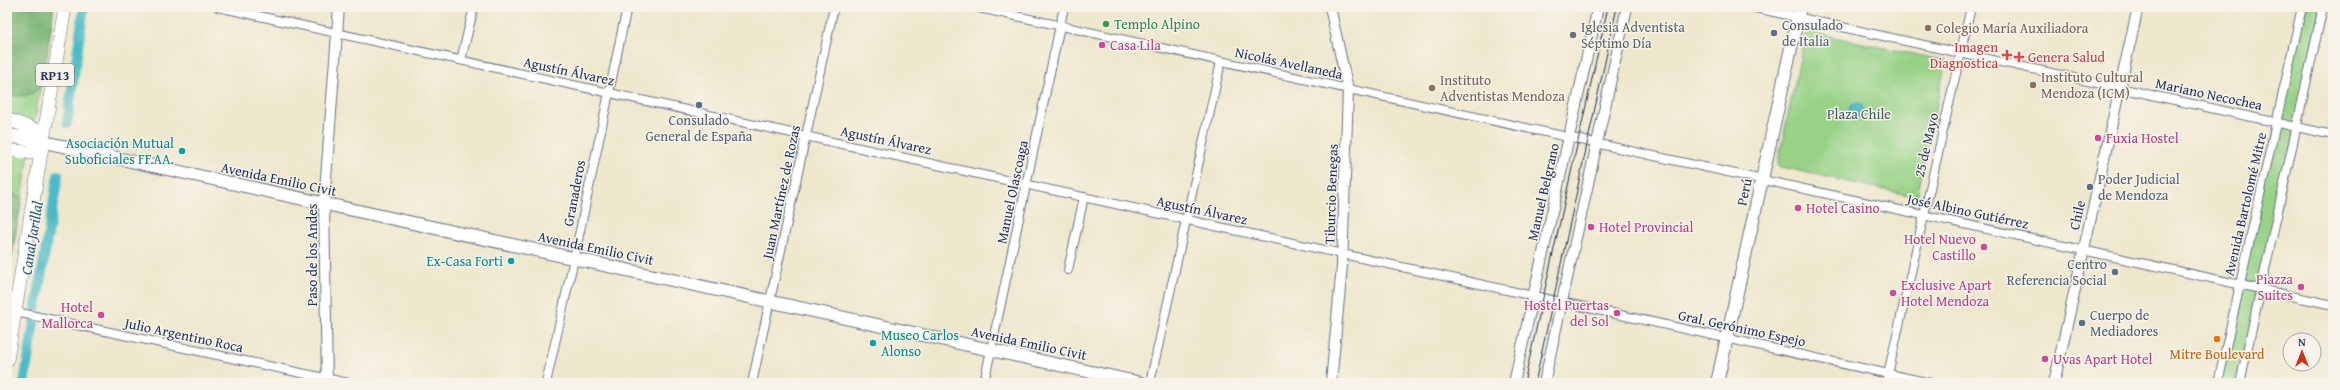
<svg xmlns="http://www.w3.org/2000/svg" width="2340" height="390" viewBox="0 0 2340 390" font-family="'Gentium Book Plus',serif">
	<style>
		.green { fill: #97d286; stroke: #598072 }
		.forest { fill: #79b473; stroke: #4a7268 }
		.water { fill: #4cbac6; stroke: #347492 }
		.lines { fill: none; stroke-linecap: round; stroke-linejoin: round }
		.canal { stroke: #4cbac6; stroke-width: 10 }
		.minor-casing { stroke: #656f84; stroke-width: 10 }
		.tertiary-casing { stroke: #656f84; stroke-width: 12 }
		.secondary-casing { stroke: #656f84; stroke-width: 14 }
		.primary-casing { stroke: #656f84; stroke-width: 14 }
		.minor { stroke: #fff; stroke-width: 8 }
		.tertiary { stroke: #fff; stroke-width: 10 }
		.secondary { stroke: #fff; stroke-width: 12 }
		.primary { stroke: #fff; stroke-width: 13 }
		.tram { stroke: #1b2f5e; stroke-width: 1 }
		.leisure-dot { fill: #2e9e5b; stroke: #f7f3e8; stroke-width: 1.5 }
		.education-dot { fill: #8d6e63; stroke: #f7f3e8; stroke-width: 1.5 }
		.service-dot { fill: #5c6f8a; stroke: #f7f3e8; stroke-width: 1.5 }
		.worship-dot { fill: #6b7280; stroke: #f7f3e8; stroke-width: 1.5 }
		.hotel-dot { fill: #d1479c; stroke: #f7f3e8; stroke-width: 1.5 }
		.health-dot { fill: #e0444e; stroke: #f7f3e8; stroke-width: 1.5 }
		.culture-dot { fill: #0f9aa8; stroke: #f7f3e8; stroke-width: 1.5 }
		.food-dot { fill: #e8710a; stroke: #f7f3e8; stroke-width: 1.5 }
		.labels { text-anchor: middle; stroke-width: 3; stroke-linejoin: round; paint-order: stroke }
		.shield { fill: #f7f3e8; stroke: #5d6a87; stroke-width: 1 }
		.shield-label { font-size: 13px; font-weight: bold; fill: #1b2f5e }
		.leisure-label { font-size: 14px; fill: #27864d; stroke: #f7f3e8; text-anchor: start }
		.service-label { font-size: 14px; fill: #4e5e75; stroke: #f7f3e8; text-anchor: start }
		.worship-label { font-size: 14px; fill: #5b616d; stroke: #f7f3e8; text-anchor: start }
		.education-label { font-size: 14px; fill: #785e54; stroke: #f7f3e8; text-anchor: start }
		.hotel-label { font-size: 14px; fill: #b23c85; stroke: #f7f3e8; text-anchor: start }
		.health-label { font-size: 14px; fill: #be3a42; stroke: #f7f3e8; text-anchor: end }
		.street-label { font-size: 14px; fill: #1b2f5e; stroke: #f7f3e8 }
		.park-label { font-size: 14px; fill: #3a5868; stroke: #f7f3e8 }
		.culture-label { font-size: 14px; fill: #0d838f; stroke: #f7f3e8; text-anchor: end }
		.food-label { font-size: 14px; fill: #c56008; stroke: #f7f3e8 }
		.water-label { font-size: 15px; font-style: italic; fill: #2a597d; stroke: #f7f3e8 }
	</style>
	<rect width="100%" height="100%" fill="#f7f3e8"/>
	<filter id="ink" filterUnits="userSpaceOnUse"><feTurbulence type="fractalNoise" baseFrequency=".025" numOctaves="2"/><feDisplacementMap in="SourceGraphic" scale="8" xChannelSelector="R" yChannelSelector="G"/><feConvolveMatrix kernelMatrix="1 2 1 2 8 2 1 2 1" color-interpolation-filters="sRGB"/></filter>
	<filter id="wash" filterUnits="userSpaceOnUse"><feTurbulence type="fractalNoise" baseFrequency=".012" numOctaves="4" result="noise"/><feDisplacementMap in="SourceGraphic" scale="16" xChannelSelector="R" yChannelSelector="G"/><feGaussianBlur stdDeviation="0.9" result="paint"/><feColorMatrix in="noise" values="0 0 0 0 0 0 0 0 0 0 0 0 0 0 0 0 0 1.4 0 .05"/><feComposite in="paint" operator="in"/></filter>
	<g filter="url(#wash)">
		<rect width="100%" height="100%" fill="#eee7cc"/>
		<g class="green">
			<path d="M7 7H54L7 285Z"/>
			<path d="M2302 7H2323L2240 383H2218Z"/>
			<path d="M1806 31 1946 61 1917 197 1777 166Z"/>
		</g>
		<g class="forest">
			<path d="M7 7H54C52 19 45 78 41 85 33 97 19 97 7 95Z"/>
			<path d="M7 190 22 198 7 285Z"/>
		</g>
		<circle class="water" cx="1856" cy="110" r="7"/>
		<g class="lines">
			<g class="canal">
				<path d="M67 123 84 7"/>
				<path d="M36 307 58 175"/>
				<path d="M24 383 34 323"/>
			</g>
		</g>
	</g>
	<g filter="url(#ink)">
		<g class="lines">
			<defs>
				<g id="minor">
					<path d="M218 7 1930 383"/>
					<path d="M975 7 2333 305"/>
					<path d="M1751 7 2333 135"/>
					<path d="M461 60 474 7"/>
					<path d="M1068 270 1084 197"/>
					<path d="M16 312 348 383"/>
					<path d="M546 383 574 259 627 7"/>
					<path d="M752 383 834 7"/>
					<path d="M984 383 1064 7"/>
					<path d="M1150 383 1221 62"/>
					<path d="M1886 383 1971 7"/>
					<path d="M2218 383 2302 7"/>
					<path d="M2240 383 2323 7"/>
				</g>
				<g id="tertiary">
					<path d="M1330 7 1348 90 1342 266 1331 383"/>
					<path d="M327 383 324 204 339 7"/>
					<path d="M1514 383 1598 7"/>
					<path d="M1544 383 1627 7"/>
					<path d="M2054 383 2138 7"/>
				</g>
				<g id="secondary">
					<path d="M44 142 1141 383"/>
					<path d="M1717 383 1800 7"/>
				</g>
				<g id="primary">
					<path d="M7 119 39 131 44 142"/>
					<path d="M7 135 44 142"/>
					<path d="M7 150 35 153 44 142"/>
					<path d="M7 360 65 7"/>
				</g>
			</defs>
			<use href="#minor" class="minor-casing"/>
			<use href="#tertiary" class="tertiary-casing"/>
			<use href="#secondary" class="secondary-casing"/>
			<use href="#primary" class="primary-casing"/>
			<use href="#minor" class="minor"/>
			<use href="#tertiary" class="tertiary"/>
			<use href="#secondary" class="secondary"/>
			<use href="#primary" class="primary"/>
			<g class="tram">
				<path d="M1524 383 1608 7"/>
				<path d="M1535 383 1617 7"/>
			</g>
		</g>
	</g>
	<circle class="leisure-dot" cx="1106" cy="24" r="4"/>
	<g class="education-dot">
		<circle cx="1928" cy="28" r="4"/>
		<circle cx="2033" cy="85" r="4"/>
		<circle cx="1432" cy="88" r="4"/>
	</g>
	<g class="service-dot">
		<circle cx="1774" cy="33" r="4"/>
		<circle cx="699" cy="105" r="4"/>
		<circle cx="2090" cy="187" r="4"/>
		<circle cx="2115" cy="272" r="4"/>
		<circle cx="2082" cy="323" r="4"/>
	</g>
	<circle class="worship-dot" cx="1573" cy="35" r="4"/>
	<g class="hotel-dot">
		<circle cx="1102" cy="45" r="4"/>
		<circle cx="2098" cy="138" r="4"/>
		<circle cx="1798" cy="208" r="4"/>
		<circle cx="1591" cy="227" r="4"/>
		<circle cx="1984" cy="247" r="4"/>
		<circle cx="2301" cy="287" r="4"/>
		<circle cx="1893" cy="293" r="4"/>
		<circle cx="1617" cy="313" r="4"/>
		<circle cx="101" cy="315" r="4"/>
		<circle cx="2045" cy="359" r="4"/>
	</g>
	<g class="health-dot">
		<path d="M2005 49h4v4h4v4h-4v4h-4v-4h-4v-4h4z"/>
		<path d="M2017 51h4v4h4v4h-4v4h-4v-4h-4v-4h4z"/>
	</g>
	<g class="culture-dot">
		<circle cx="182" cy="151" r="4"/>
		<circle cx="511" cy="261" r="4"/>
		<circle cx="873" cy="343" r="4"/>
	</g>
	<circle class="food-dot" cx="2217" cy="339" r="4"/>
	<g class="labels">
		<rect class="shield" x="36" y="64" width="38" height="22" rx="3"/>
		<g class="shield-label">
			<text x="55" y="80">RP13</text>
		</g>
		<g class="leisure-label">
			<text x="1114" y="29">Templo Alpino</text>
		</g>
		<g class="service-label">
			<text x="1782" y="30">Consulado<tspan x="1782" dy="16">de Italia</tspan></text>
			<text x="699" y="125" text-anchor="middle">Consulado<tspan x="699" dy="16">General de España</tspan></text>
			<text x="2098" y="184">Poder Judicial<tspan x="2098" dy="16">de Mendoza</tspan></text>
			<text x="2107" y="269" text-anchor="end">Centro<tspan x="2107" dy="16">Referencia Social</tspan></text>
			<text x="2090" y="320">Cuerpo de<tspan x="2090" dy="16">Mediadores</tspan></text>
		</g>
		<g class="worship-label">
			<text x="1581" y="32">Iglesia Adventista<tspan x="1581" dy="16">Séptimo Día</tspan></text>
		</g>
		<g class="education-label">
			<text x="1936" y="33">Colegio María Auxiliadora</text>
			<text x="2041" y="82">Instituto Cultural<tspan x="2041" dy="16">Mendoza (ICM)</tspan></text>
			<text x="1440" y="85">Instituto<tspan x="1440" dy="16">Adventistas Mendoza</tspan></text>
		</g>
		<g class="hotel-label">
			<text x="1110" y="50">Casa Lila</text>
			<text x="2106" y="143">Fuxia Hostel</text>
			<text x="1806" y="213">Hotel Casino</text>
			<text x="1599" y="232">Hotel Provincial</text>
			<text x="1976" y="244" text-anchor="end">Hotel Nuevo<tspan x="1976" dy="16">Castillo</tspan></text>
			<text x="2293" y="284" text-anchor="end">Piazza<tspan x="2293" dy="16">Suites</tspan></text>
			<text x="1901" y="290">Exclusive Apart<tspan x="1901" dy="16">Hotel Mendoza</tspan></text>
			<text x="1609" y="310" text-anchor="end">Hostel Puertas<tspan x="1609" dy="16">del Sol</tspan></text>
			<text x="93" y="312" text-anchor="end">Hotel<tspan x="93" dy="16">Mallorca</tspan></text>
			<text x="2053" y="364">Uvas Apart Hotel</text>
		</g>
		<g class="health-label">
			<text x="1998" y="52">Imagen<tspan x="1998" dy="16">Diagnostica</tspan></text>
			<text x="2028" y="62" text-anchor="start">Genera Salud</text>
		</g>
		<g class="street-label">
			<text transform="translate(1289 63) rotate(12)" y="5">Nicolás Avellaneda</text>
			<text transform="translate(569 71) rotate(12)" y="5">Agustín Álvarez</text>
			<text transform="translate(2209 94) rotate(12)" y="5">Mariano Necochea</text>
			<text transform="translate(886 140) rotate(12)" y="5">Agustín Álvarez</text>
			<text transform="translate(1926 145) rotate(-77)" y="5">25 de Mayo</text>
			<text transform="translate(279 179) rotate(12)" y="5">Avenida Emilio Civit</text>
			<text transform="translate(781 192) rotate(-78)" y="5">Juan Martínez de Rozas</text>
			<text transform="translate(1012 192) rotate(-78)" y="5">Manuel Olascoaga</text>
			<text transform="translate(1543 192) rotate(-77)" y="5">Manuel Belgrano</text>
			<text transform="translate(1744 192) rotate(-78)" y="5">Perú</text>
			<text transform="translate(574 193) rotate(-79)" y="5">Granaderos</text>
			<text transform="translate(1331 194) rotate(-88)" y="5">Tiburcio Benegas</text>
			<text transform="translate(2245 204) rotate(-77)" y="5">Avenida Bartolomé Mitre</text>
			<text transform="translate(1202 210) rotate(12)" y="5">Agustín Álvarez</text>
			<text transform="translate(1968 211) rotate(12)" y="5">José Albino Gutiérrez</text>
			<text transform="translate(2077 215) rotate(-77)" y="5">Chile</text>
			<text transform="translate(596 248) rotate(12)" y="5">Avenida Emilio Civit</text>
			<text transform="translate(312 255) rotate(-90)" y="5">Paso de los Andes</text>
			<text transform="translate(1742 328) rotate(12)" y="5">Gral. Gerónimo Espejo</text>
			<text transform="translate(184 335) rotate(12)" y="5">Julio Argentino Roca</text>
			<text transform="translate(1029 343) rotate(12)" y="5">Avenida Emilio Civit</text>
		</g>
		<g class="park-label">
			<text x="1859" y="119">Plaza Chile</text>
		</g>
		<g class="culture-label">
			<text x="174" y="148">Asociación Mutual<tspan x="174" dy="16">Suboficiales FF.AA.</tspan></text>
			<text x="503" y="266">Ex-Casa Forti</text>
			<text x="881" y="340" text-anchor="start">Museo Carlos<tspan x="881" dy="16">Alonso</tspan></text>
		</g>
		<g class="food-label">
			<text x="2217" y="359">Mitre Boulevard</text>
		</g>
		<g class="water-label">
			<text transform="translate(32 238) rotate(-81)" y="5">Canal Jarillal</text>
		</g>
	</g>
	<rect width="2340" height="390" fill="none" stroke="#f7f3e8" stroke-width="24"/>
	<g transform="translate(2302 352)"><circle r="19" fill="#f7f3e8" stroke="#9fa5b1"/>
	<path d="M0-3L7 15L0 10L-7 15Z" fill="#c8321e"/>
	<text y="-6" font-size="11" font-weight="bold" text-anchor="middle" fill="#1b2f5e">N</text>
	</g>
</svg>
